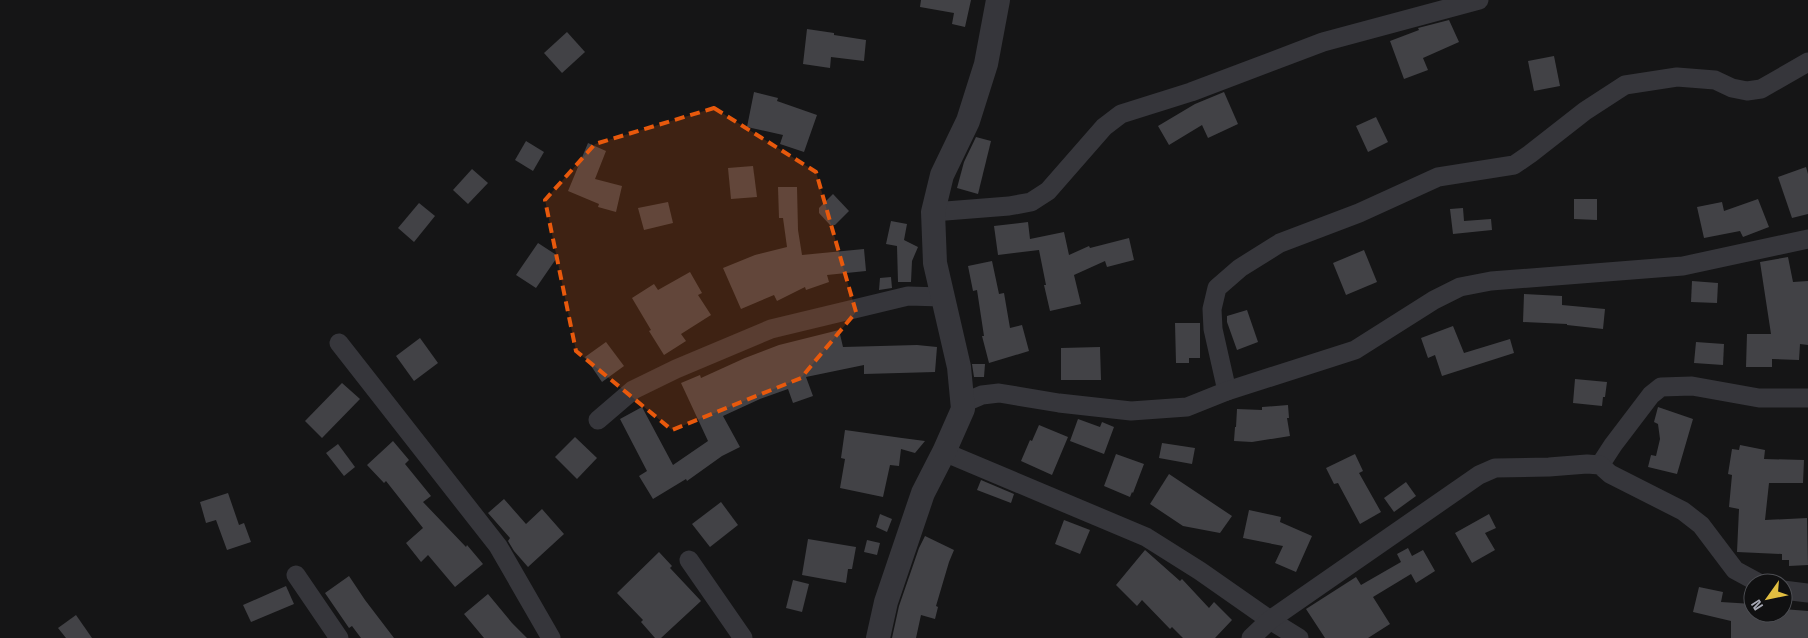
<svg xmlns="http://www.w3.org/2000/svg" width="1808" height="638" viewBox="0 0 1808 638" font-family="'Space Grotesk',sans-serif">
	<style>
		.building { fill: #424246 }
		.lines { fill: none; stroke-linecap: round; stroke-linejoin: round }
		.minor { stroke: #36363b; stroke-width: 19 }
		.tertiary { stroke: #36363b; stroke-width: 24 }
		.marked { fill: #e8590c; fill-opacity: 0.2; stroke: #e8590c; stroke-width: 4; stroke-dasharray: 10 6; stroke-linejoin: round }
	</style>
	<rect width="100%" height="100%" fill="#151516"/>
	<g class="building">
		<path d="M921 0H971L965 27 952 24 954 13 920 7Z"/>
		<path d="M1449 20 1459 42 1423 58 1428 70 1404 79 1390 41 1419 30 1418 28Z"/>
		<path d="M807 29 834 33V35L866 40 864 61 831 57 830 68 803 64Z"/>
		<path d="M567 32 585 52 562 73 544 53Z"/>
		<path d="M1554 56 1560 86 1534 91 1528 61Z"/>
		<path d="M754 92 778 98 777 101 817 115 804 152 780 144 783 135 747 127Z"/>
		<path d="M1224 92 1238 124 1208 138 1202 125 1169 145 1158 126 1195 104Z"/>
		<path d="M1376 117 1388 142 1368 152 1356 126Z"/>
		<path d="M976 137 991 141 978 194 957 188 964 162Z"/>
		<path d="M526 141 544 152 533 171 515 160Z"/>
		<path d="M588 143 606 151 595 179 622 186 616 212 598 207 599 204 568 191Z"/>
		<path d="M753 166 757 197 731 199 728 168Z"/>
		<path d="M1806 167 1808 174V214L1792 218 1778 177Z"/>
		<path d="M472 169 488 183 468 204 453 190Z"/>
		<path d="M778 187H797L798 230 802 255 864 249 866 271 827 275 829 282 806 290 805 287 777 301 774 295 741 309 723 268 755 255 787 247 783 218H779Z"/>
		<path d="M833 194 849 211 835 225H830L819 213V208Z"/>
		<path d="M1574 199H1597V220L1574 219Z"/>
		<path d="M1758 199 1769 227 1743 237 1740 231 1704 238 1697 207 1722 202 1724 211Z"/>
		<path d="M668 202 673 223 644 230 638 208Z"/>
		<path d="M419 203 435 216 414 242 398 228Z"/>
		<path d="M1463 208 1464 221 1491 219 1492 230 1453 234 1450 209Z"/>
		<path d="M891 221 907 224 904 240 918 247 912 261 911 282H898L897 246 886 244Z"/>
		<path d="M1028 222 1030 239 1064 232 1069 255 1089 246 1090 248 1129 238 1134 260 1107 267 1105 261 1074 275 1081 304 1050 311 1044 285H1046L1039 250 998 255 994 226Z"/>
		<path d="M538 243 558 256 536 288 516 275Z"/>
		<path d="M1364 250 1377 282 1346 295 1333 263Z"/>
		<path d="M1788 257 1793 282 1808 281V345L1800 344 1799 360 1772 359V367H1746L1747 334H1771L1760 262Z"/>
		<path d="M992 261 999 294 1004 293 1010 328 1022 325 1029 351 989 363 982 336H984L977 290 973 291 968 266Z"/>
		<path d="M690 272 702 293 698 295 711 315 681 334 686 341 664 355 649 331 651 330 632 298 654 284 658 290Z"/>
		<path d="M891 277 892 288 879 290 880 278Z"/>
		<path d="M1692 281 1718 283 1717 303 1691 302Z"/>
		<path d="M1524 294 1562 296V305L1605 309 1603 329 1567 325V324L1523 322Z"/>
		<path d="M1247 310 1258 342 1237 350 1227 322V316Z"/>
		<path d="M1175 323H1200V358H1189V363H1176Z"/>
		<path d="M1453 326 1464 353 1510 339 1514 353 1442 376 1435 355 1428 358 1421 338Z"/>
		<path d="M839 330 843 347 917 345 937 347 935 372 864 374V365L806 377 813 396 793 403 788 389 760 399 723 416 740 447 722 456 687 481 686 479 653 499 639 476 647 471 620 419 642 407 673 465 708 441 681 383 700 375 701 378 745 358 779 345Z"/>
		<path d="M420 338 438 363 414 381 396 356Z"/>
		<path d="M606 342 624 366 602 382 585 357Z"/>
		<path d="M1696 342 1724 344 1723 365 1694 363Z"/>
		<path d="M1100 347 1101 380H1061V348Z"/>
		<path d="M972 364H985L984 377H974Z"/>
		<path d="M1575 379 1607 382 1605 397H1603L1602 406 1573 403Z"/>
		<path d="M342 383 360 399 322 438 305 421Z"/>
		<path d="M1288 405 1289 418H1287L1290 436 1252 442 1234 441 1235 427H1236L1237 409 1262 410V407Z"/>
		<path d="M1658 407 1693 419 1677 474 1648 467 1651 455 1656 456 1660 439 1658 424 1654 422Z"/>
		<path d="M1078 419 1100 427 1102 422 1114 427 1104 454 1070 441Z"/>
		<path d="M1039 425 1068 437 1052 475 1021 461 1030 440 1032 441Z"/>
		<path d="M845 430 902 438 925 441 915 453 901 449 899 466 890 465 883 497 840 488 845 459 841 458Z"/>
		<path d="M575 437 597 458 577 479 555 457Z"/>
		<path d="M393 441 409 460 405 464 431 496 423 502 466 547 467 545 483 564 455 587 428 555 421 562 406 543 423 528 386 481 384 483 367 465Z"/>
		<path d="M1162 443 1195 448 1192 464 1159 458Z"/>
		<path d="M338 444 355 467 344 476 326 453Z"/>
		<path d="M1740 445 1765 450 1764 459 1804 460 1803 483H1769L1765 520 1807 518 1808 565 1789 566V560H1782V554L1737 552 1739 509 1729 507 1732 475 1728 474 1732 449 1739 450Z"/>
		<path d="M1116 454 1144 464 1133 493 1132 492 1130 497 1104 486Z"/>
		<path d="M1355 454 1363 471 1359 473 1381 512 1360 524 1338 483 1334 484 1326 468Z"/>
		<path d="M1169 474 1232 516 1220 533 1183 526 1150 504Z"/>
		<path d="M981 480 1014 494 1011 503 977 490Z"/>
		<path d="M1406 482 1416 496 1394 512 1384 498Z"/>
		<path d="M228 493 239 525 244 523 251 542 227 550 216 520 206 523 200 502Z"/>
		<path d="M504 499 526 524 542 509 564 534 528 567 514 551 508 541 510 538 488 513Z"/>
		<path d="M721 502 738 525 710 547 692 524Z"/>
		<path d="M1249 510 1281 517 1280 522 1312 536 1296 572 1275 563 1283 546 1243 538Z"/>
		<path d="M880 514 892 519 887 532 876 527Z"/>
		<path d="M1489 514 1496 528 1485 533 1495 550 1472 563 1455 533Z"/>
		<path d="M1064 520 1090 530 1080 554 1055 544Z"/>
		<path d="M925 536 954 550 949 562 936 606 938 607 935 619 921 615 916 638H892L899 606 919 548Z"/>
		<path d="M808 539 856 547 852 569H848L846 583 802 575Z"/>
		<path d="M867 540 880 543 877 555 864 552Z"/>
		<path d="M1408 548 1412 556 1423 550 1435 571 1416 583 1411 574 1373 597 1390 624 1368 638H1325L1306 609 1356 577 1361 585 1401 562 1397 554Z"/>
		<path d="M1145 550 1180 581 1182 579 1209 608 1214 602 1232 620 1215 638H1183L1172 627 1170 629 1142 600 1137 606 1116 585Z"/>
		<path d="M659 552 672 566 670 568 701 601 661 638H655L641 622 643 620 617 593Z"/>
		<path d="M349 576 365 600 394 638H361L352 626 349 628 325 593Z"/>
		<path d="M793 580 809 584 802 612 786 608Z"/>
		<path d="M286 586 294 604 251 622 243 605Z"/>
		<path d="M1699 587 1723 592 1721 602 1753 604V613H1783V609L1808 611V638H1731V621L1693 612Z"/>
		<path d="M488 594 512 623 527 638H484L464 614Z"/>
		<path d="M76 615 92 638H66L58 628Z"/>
	</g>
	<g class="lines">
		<g class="minor">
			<path d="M933 212 1009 206 1031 202 1048 191 1104 127 1121 114 1191 92 1323 42 1479 0"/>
			<path d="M339 343 498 546 551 638"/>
			<path d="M1227 391 1213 329 1212 309 1217 288 1240 268 1280 243 1359 213 1438 177 1514 165 1530 154 1585 111 1625 85 1677 77 1715 80 1732 88 1747 91 1761 89 1808 62"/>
			<path d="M963 409 968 401 982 395 999 393 1059 403 1131 411 1187 407 1227 391 1355 350 1434 300 1460 287 1491 281 1683 266 1808 239"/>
			<path d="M598 420 633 390 676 369 771 329 908 296 942 297"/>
			<path d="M944 452 1146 537 1200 571 1270 620 1299 638"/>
			<path d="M1600 465 1613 445 1651 395 1661 387 1692 386 1759 398H1808"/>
			<path d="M689 560 743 638"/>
			<path d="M296 575 339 638"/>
			<path d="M1783 590 1808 593"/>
			<path d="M1251 638 1270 620 1479 475 1495 468 1549 467 1587 464 1600 465 1610 474 1683 511 1701 525 1735 570 1759 583"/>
		</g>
		<path class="tertiary" d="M878 638 886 602 923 493 944 452 963 409 959 367 935 263 933 212 942 175 968 121 986 64 998 0"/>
	</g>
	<path class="marked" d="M714 108 816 172 856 312 801 378 672 430 576 351 545 200 595 144Z"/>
	<g transform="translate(1768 598) rotate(237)"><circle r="24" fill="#101011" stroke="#4d4e53"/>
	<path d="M0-4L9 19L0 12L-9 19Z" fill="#e3bf41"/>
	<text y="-8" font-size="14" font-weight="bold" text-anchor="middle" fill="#a8aab6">N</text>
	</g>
</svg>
